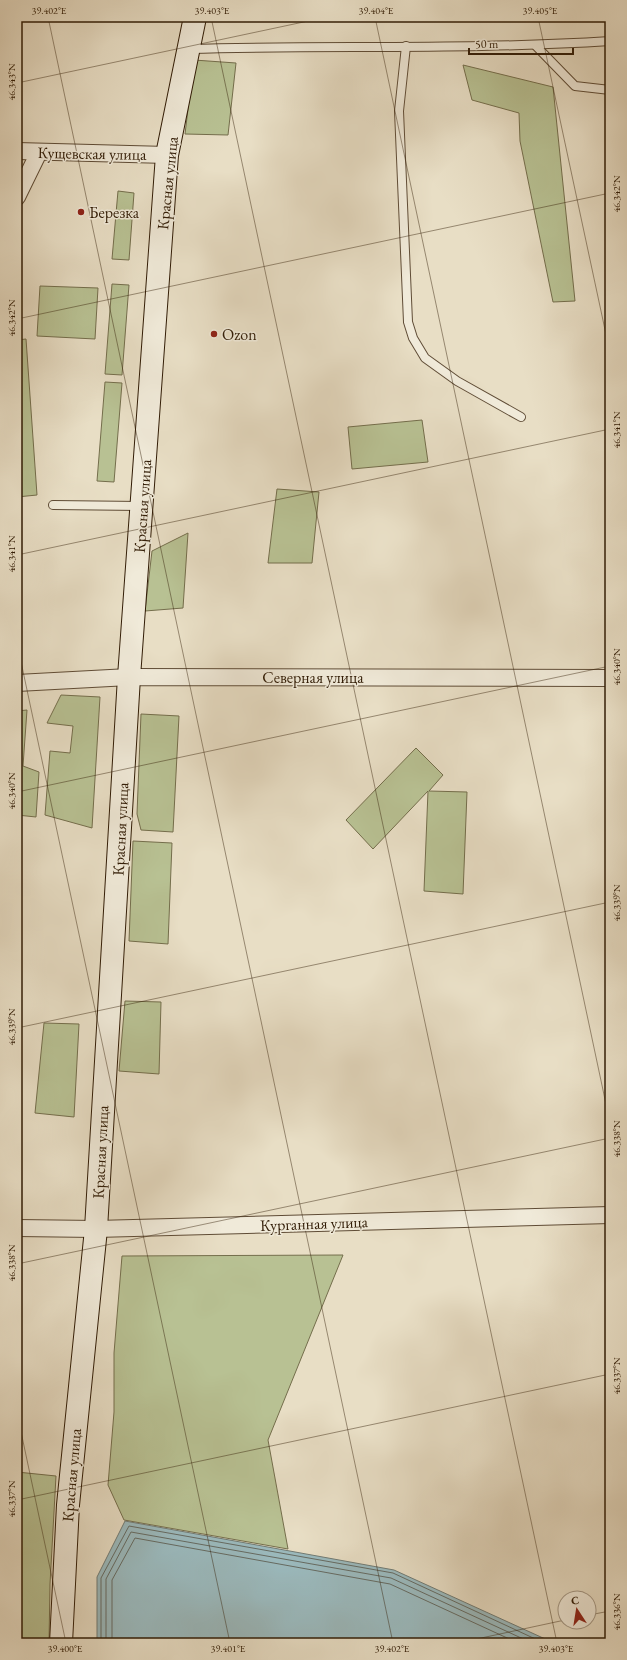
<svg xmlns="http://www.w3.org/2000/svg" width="627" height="1660" viewBox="0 0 627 1660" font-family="'EB Garamond',serif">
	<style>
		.green { fill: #b8c193; stroke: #746e4c }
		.water { fill: #9bbabe; stroke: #717b74 }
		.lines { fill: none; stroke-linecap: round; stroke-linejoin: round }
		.shore { stroke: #666b62; stroke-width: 1 }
		.lane-casing { stroke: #5f4c36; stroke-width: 10 }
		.street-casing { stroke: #5f4c36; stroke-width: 18 }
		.secondary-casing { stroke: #311c06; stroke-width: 24 }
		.lane { stroke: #f0ead9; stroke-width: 8 }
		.street { stroke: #f0ead9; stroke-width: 16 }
		.secondary { stroke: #f0ead9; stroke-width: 22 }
		.ticks { fill: none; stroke: #311c06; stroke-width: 1; stroke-opacity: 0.45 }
		.poi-dot { fill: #8f2418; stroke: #f0ead9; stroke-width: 1.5 }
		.labels { text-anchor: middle; stroke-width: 3; stroke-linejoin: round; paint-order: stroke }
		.street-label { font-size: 16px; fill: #311c06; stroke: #f0ead9 }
		.poi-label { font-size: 16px; fill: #311c06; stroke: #f0ead9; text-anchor: start }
		.neatline { fill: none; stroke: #311c06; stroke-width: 1.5 }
		.ticks-label { font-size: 10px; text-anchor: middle; fill: #311c06 }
	</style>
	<rect width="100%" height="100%" fill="#e8dec5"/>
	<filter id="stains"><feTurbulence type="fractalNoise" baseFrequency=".005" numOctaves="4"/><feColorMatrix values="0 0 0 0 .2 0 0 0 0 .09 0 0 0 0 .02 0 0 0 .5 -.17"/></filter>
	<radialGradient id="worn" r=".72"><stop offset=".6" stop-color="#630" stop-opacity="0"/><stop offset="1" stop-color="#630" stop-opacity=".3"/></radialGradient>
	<g class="green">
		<path d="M194 60 236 63 228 135 185 134Z"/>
		<path d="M463 65 553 87 575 301 553 302 520 141 519 113 472 100Z"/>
		<path d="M118 191 134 193 129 260 112 259Z"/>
		<path d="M112 284 129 285 122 375 105 374Z"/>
		<path d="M40 286 98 288 95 339 37 336Z"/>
		<path d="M26 339 37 495 17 497V340Z"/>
		<path d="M105 382 122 383 114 482 97 481Z"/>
		<path d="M422 420 428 462 352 469 348 427Z"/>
		<path d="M277 489 319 492 312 563H268Z"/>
		<path d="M188 533 183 608 145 611 152 551Z"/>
		<path d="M61 695 100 697 92 828 45 815 50 751 70 753 73 726 47 723Z"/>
		<path d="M27 710 23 766 39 772 36 817 17 815V711Z"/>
		<path d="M141 714 179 716 173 832 141 830 137 814Z"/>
		<path d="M416 748 443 775 429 791 467 792 463 894 424 891 428 791 373 849 346 820Z"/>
		<path d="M133 841 172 843 168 944 129 941Z"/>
		<path d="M125 1001 161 1002 159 1074 119 1071Z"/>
		<path d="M44 1023 79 1024 74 1117 35 1113Z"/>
		<path d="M343 1255 268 1440 288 1549 124 1520 108 1485 114 1412V1353L122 1256Z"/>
		<path d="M17 1472 56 1476 50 1584 49 1643H17Z"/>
	</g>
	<path class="water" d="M125 1521 394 1570 554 1643H97V1577Z"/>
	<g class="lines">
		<g class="shore">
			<path d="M101 1643V1578L129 1526 393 1573 544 1643"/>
			<path d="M106 1643V1579L131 1532 391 1578 532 1643"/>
			<path d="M112 1643V1580L135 1538 390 1584 518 1643"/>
		</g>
		<defs>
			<g id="lane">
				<path d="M406 46 399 111 408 322 413 338 425 358 457 381 521 417"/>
				<path d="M536 46 575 86 610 90"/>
				<path d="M189 49C329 45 470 50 610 41"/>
				<path d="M53 505 140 506"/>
			</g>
			<g id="street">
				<path d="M17 151 167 155"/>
				<path d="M17 197 39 152"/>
				<path d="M17 683 129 677 610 678"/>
				<path d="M17 1228 96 1229 610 1215"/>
			</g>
			<path id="secondary" d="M61 1643 68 1505 96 1229 129 677 167 155 195 17"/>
		</defs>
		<use href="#lane" class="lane-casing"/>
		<use href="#street" class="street-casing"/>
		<use href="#secondary" class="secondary-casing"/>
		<use href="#lane" class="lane"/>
		<use href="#street" class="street"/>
		<use href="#secondary" class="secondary"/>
	</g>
	<path class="ticks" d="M48 17 393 1643M211 17 557 1643M375 17 610 1123M538 17 610 353M17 83 327 17M17 319 610 193M17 555 610 429M17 643 230 1643M17 792 610 666M17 1028 610 902M17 1264 610 1138M17 1413 66 1643M17 1500 610 1374M589 1615 610 1611M458 1643 565 1620"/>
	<g class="poi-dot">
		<circle cx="81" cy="212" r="4"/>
		<circle cx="214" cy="334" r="4"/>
	</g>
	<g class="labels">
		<g class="street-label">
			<text transform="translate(92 153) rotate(1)" y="6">Кущевская улица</text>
			<text transform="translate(167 183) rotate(-84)" y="6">Красная улица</text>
			<text transform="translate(142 506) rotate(-86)" y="6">Красная улица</text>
			<text x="313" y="683">Северная улица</text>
			<text transform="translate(120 829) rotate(-87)" y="6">Красная улица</text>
			<text transform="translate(100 1152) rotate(-87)" y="6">Красная улица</text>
			<text transform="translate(314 1223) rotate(-2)" y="6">Курганная улица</text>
			<text transform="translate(71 1475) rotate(-85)" y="6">Красная улица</text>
		</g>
		<g class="poi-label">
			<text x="89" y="218">Березка</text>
			<text x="222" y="340">Ozon</text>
		</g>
	</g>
	<rect width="627" height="1660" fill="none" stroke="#e8dec5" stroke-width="44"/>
	<g transform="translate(577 1610) rotate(348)"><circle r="19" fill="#f0ead9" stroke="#a49885"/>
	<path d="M0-3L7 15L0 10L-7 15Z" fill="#8f2418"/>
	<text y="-6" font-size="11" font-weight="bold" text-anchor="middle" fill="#311c06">С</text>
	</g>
	<path d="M469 48v6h104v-6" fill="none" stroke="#311c06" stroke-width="2"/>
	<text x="475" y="48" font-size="12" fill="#311c06" stroke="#f0ead9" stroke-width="3" paint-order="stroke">50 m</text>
	<rect x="22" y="22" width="583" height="1616" class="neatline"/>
	<g class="ticks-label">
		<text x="49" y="14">39.402°E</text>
		<text x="212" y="14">39.403°E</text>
		<text x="376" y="14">39.404°E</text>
		<text x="540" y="14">39.405°E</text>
		<text transform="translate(11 82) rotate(-90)" y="4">46.343°N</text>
		<text transform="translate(616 194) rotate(-90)" y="4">46.342°N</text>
		<text transform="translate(11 318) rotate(-90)" y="4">46.342°N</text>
		<text transform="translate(616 430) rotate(-90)" y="4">46.341°N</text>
		<text transform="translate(11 554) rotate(-90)" y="4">46.341°N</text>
		<text transform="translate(616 667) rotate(-90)" y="4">46.340°N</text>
		<text transform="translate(11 791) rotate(-90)" y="4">46.340°N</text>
		<text transform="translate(616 903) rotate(-90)" y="4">46.339°N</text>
		<text transform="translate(11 1027) rotate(-90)" y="4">46.339°N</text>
		<text transform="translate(616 1139) rotate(-90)" y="4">46.338°N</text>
		<text transform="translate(11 1263) rotate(-90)" y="4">46.338°N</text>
		<text transform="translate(616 1376) rotate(-90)" y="4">46.337°N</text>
		<text transform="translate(11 1499) rotate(-90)" y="4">46.337°N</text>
		<text transform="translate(616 1612) rotate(-90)" y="4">46.336°N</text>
		<text x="65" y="1652">39.400°E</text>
		<text x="228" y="1652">39.401°E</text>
		<text x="392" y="1652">39.402°E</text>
		<text x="556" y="1652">39.403°E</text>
	</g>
	<rect width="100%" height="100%" filter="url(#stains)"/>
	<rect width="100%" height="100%" fill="url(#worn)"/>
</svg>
